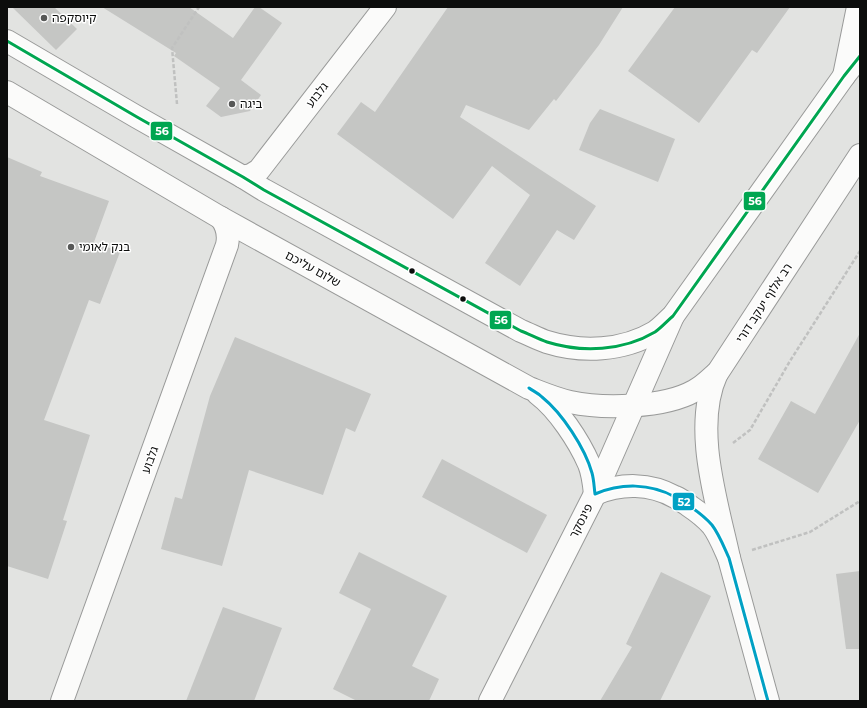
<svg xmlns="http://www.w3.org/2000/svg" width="867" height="708" viewBox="0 0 867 708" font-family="Montserrat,'Noto Sans Hebrew',sans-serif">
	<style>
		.building { fill: #c5c6c4 }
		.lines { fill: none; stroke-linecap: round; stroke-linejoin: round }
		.minor-casing { stroke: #999a99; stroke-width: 24 }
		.tertiary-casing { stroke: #999a99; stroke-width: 24 }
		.secondary-casing { stroke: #999a99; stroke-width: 24 }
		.path { stroke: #c0c1c0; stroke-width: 2.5; stroke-dasharray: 4 2; stroke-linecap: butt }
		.minor { stroke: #fbfbfa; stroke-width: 22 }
		.tertiary { stroke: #fbfbfa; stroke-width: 22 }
		.secondary { stroke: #fbfbfa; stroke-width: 22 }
		.bus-1-casing { stroke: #fff; stroke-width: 6 }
		.bus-2-casing { stroke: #fff; stroke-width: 6 }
		.bus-1 { stroke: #00a651; stroke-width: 3 }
		.bus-2 { stroke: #01a1c4; stroke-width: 3 }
		.poi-dot { fill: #575857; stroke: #fff; stroke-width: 1.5 }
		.bus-dot { fill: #0c0d0c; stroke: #fff; stroke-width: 1.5 }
		.labels { text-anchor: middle; stroke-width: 3; stroke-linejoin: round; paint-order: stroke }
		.poi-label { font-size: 12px; fill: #0c0d0c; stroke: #fff; text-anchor: start }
		.street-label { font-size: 12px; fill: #0c0d0c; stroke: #fff }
		.line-badge { stroke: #fff; stroke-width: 1.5 }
		.badge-label { font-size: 11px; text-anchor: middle; font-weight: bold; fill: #fff }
	</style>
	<rect width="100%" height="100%" fill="#e2e3e1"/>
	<g class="building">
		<path d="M12 7H54L77 29 56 50Z"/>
		<path d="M102 7H189L233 38 255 7H259L282 23 241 80 261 95 250 111 221 117 206 106 220 88 174 56 176 53Z"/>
		<path d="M448 7H623L599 45 556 101 554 99 529 130 466 105 460 117 596 206 574 240 557 230 520 286 485 263 530 195 492 166 453 219 337 134 361 102 375 112Z"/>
		<path d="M675 7H790L757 53 752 50 699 123 628 71Z"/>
		<path d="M600 109 675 139 658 182 579 150 590 123Z"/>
		<path d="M7 157 42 172 40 176 109 201 94 242 120 252 100 304 89 300 44 420 90 435 63 520 67 521 48 579 7 566Z"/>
		<path d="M860 333V420L818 493 758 459 791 401 815 414Z"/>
		<path d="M235 337 371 394 355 432 346 428 323 495 249 470 222 566 161 549 175 497 182 499 210 396Z"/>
		<path d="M442 459 547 515 527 553 422 497Z"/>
		<path d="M359 552 447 596 412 666 439 679 429 701H357L333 689 371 609 339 593Z"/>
		<path d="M860 571V649H846L836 574Z"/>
		<path d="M661 572 711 596 660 701H600L632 647 626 644Z"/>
		<path d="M223 607 282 628 254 701H186Z"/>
	</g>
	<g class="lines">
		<defs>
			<g id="minor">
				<path d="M844 76 858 7"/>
				<path d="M243 177 251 175 259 170 385 7"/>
				<path d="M595 494C621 483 650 483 675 497 680 499 684 502 688 505 697 511 705 517 712 525 719 534 724 547 729 558L766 694 768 701"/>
				<path d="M62 701 227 245C229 236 227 226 221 218"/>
			</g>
			<path id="tertiary" d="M490 701 595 494 673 316"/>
			<g id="secondary">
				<path d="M7 41 137 117 243 177 264 190 521 331C529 334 538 339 547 342 582 353 623 351 655 332 662 327 667 321 673 316L844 76 860 56"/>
				<path d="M7 92 221 218 529 388C542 393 556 399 570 402 603 409 664 408 694 391 704 386 710 379 718 372L860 155"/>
				<path d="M717 373C692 427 717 502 729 558"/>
				<path d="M538 394C558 409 579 441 589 464 593 474 594 484 595 494"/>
			</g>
		</defs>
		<use href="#minor" class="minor-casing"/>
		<use href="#tertiary" class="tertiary-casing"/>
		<use href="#secondary" class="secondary-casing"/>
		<g class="path">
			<path d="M177 104 172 48 199 7"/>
			<path d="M733 443 750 430 790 361 860 251"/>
			<path d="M752 550 810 532 860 501"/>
		</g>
		<use href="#minor" class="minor"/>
		<use href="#tertiary" class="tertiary"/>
		<use href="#secondary" class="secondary"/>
		<defs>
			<path id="bus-1" d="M7 41 137 117 243 177 264 190 521 331C529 334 538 339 547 342 582 353 623 351 655 332 662 327 667 321 673 316L844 76 860 56"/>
			<path id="bus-2" d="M529 388C533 391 538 393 542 397 562 413 585 448 592 473 594 480 594 487 595 494 621 483 650 483 675 497 680 499 684 502 688 505 697 511 705 517 712 525 719 534 724 547 729 558L766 694 768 701"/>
		</defs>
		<use href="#bus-1" class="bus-1-casing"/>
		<use href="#bus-2" class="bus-2-casing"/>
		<use href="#bus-1" class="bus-1"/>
		<use href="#bus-2" class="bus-2"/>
	</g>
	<g class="poi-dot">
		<circle cx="44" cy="18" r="4"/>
		<circle cx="232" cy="104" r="4"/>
		<circle cx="71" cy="247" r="4"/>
	</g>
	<g class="bus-dot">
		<circle cx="412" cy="271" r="3.5"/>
		<circle cx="463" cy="299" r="3.5"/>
	</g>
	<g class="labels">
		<g class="poi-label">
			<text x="52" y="22">קיוסקפה</text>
			<text x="240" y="108">ביגה</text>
			<text x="79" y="251">בנק לאומי</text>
		</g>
		<g class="street-label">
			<text transform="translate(317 95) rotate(-52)" y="4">גלבוע</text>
			<text transform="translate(313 269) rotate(29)" y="4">שלום עליכם</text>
			<text transform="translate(764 303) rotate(-57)" y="4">רב אלוף יעקב דורי</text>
			<text transform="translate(150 460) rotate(-70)" y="4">גלבוע</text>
			<text transform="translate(581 521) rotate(-63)" y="4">פינסקר</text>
		</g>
	</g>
	<g class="line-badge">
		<rect x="150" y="121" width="23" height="20" rx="4" fill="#00a651"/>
		<rect x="743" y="191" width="23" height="20" rx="4" fill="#00a651"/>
		<rect x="489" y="310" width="23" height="20" rx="4" fill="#00a651"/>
		<rect x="672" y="492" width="23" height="19" rx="4" fill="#01a1c4"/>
	</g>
	<g class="badge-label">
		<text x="162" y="135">56</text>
		<text x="755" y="205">56</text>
		<text x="501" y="324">56</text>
		<text x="684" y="506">52</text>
	</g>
	<rect width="867" height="708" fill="none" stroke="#0c0d0c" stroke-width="16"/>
</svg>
